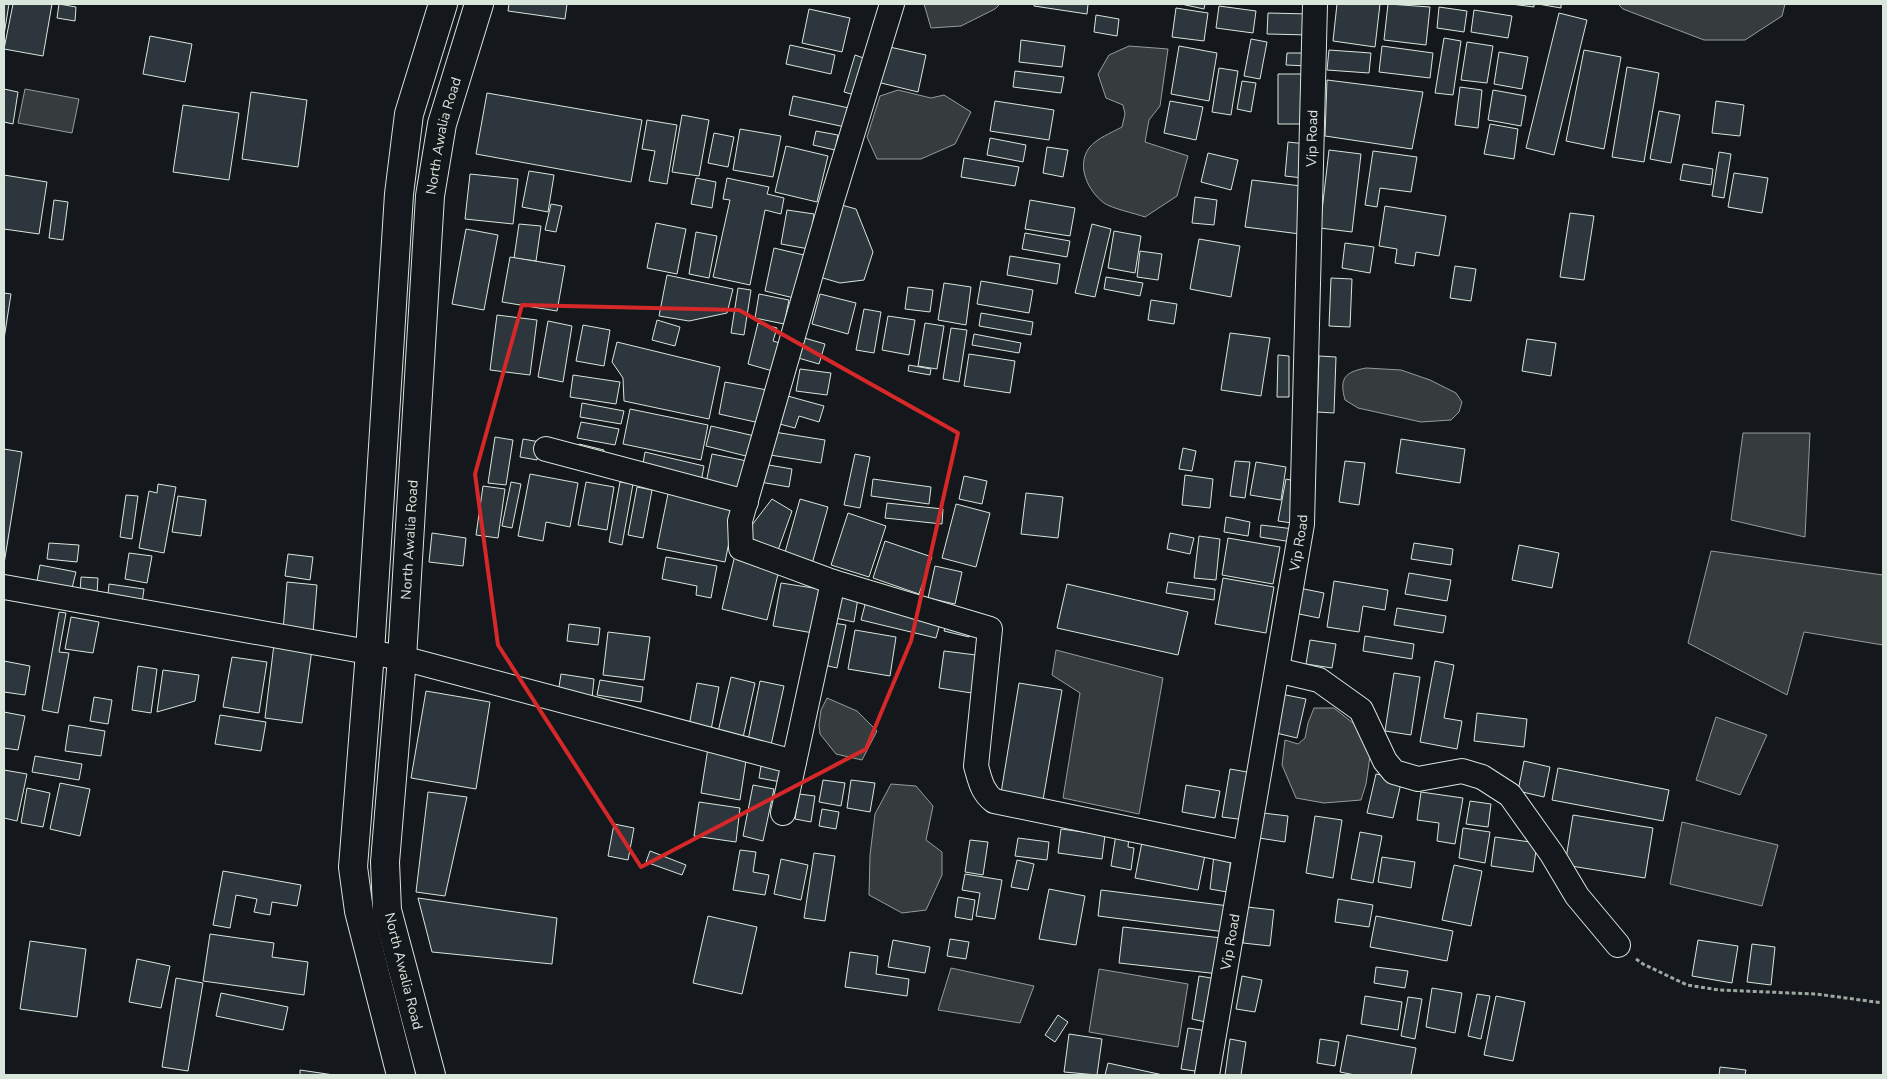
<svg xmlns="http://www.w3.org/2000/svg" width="1887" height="1079" viewBox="0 0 1887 1079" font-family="'Nunito Sans',sans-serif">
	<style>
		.water { fill: #363b3e; stroke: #939e99 }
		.building { fill: #2c363c; stroke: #d8e6dc }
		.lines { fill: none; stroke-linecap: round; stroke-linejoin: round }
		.street-casing { stroke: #d8e6dc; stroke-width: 26 }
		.primary-casing { stroke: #d8e6dc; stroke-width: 30 }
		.path { stroke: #9da8a2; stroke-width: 3; stroke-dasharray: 4 2.5; stroke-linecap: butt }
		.street { stroke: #14181c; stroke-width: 24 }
		.primary { stroke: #14181c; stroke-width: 28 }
		.marked { fill: none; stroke: #d62828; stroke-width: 4; stroke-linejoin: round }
		.labels { text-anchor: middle; stroke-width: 4; stroke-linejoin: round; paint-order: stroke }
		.street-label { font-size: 14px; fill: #d8e6dc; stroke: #14181c }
	</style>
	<rect width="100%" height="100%" fill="#14181c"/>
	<g class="water">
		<path d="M924 4H1000L995 9 961 26 931 28Z"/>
		<path d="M1618 4H1785L1782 16 1745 40H1704L1623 9Z"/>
		<path d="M1129 46 1168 49 1160 106 1149 120 1145 142 1188 156 1177 196 1145 217C1134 213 1113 209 1104 203 1088 191 1076 166 1089 148 1097 138 1111 133 1122 127L1125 114 1123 105 1106 98 1098 74 1109 55Z"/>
		<path d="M25 89 79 99 72 133 18 123Z"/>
		<path d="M898 90 931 98 944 95 971 112 955 144 921 159H877L867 137 880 96Z"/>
		<path d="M1366 368 1401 370 1430 380 1456 393 1462 402 1459 412 1451 420 1421 422 1358 408 1345 400C1339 378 1345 372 1366 368Z"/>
		<path d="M1743 433H1810L1805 537 1731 520Z"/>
		<path d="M1711 551 1883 575V645L1804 632 1787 695 1688 643Z"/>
		<path d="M1056 650 1163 678 1139 814 1063 798 1080 693 1052 675Z"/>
		<path d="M827 698 857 711 877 731 862 760 836 754 820 734 819 725 821 710Z"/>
		<path d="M1314 708H1334L1358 727 1370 756 1366 784 1361 800 1324 803 1296 798 1282 765 1285 740 1298 744 1305 738 1308 723Z"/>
		<path d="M1716 717 1767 735 1740 795 1696 780Z"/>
		<path d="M891 784 916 786 933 806 926 840 942 852V875L926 910 902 913 869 895 870 855 875 814Z"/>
		<path d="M1682 822 1778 845 1762 906 1670 884Z"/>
		<path d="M951 968 1034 986 1020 1023 938 1010Z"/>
		<path d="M1099 969 1188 984 1178 1047 1089 1032Z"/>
	</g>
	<g class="building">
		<path d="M4 4H9L4 35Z"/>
		<path d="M13 4H52L43 56 4 49Z"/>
		<path d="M59 4 76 7 75 21 57 18Z"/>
		<path d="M509 4H567L565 19 508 11Z"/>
		<path d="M1034 4H1088L1087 14 1034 6Z"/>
		<path d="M1181 4H1205L1204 9Z"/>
		<path d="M1337 4H1380L1375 47 1333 41Z"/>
		<path d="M1388 4 1430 7 1426 45 1384 40Z"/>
		<path d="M1511 4H1534V7Z"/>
		<path d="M1538 4H1561V8Z"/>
		<path d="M1219 6 1256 11 1253 33 1216 28Z"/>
		<path d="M1439 7 1467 11 1464 32 1437 28Z"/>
		<path d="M1176 8 1208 13 1204 41 1172 37Z"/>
		<path d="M809 9 850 18 842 52 802 43Z"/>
		<path d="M1474 10 1512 16 1508 38 1471 32Z"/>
		<path d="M1268 13 1310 14V35L1267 34Z"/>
		<path d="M1559 13 1587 20 1554 155 1526 148Z"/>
		<path d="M1096 15 1119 19 1117 36 1094 32Z"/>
		<path d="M150 36 192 44 185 82 143 74Z"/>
		<path d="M1444 38 1461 41 1453 95 1435 93Z"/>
		<path d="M1251 39 1267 42 1260 79 1244 76Z"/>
		<path d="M1021 40 1065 46 1062 67 1019 62Z"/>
		<path d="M1467 42 1493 46 1487 83 1461 80Z"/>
		<path d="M790 45 835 55 831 74 786 64Z"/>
		<path d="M885 46 926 55 918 92 877 82Z"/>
		<path d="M1179 46 1217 53 1209 101 1171 94Z"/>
		<path d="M1382 46 1433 53 1430 78 1379 72Z"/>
		<path d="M1329 50 1371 53 1369 73 1327 70Z"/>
		<path d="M1584 50 1621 57 1604 149 1566 141Z"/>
		<path d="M1499 52 1528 57 1522 89 1494 84Z"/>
		<path d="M1287 53H1309L1308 66 1286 65Z"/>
		<path d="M855 55 869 60 858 96 844 92Z"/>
		<path d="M1627 67 1659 73 1644 162 1612 157Z"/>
		<path d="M1219 68 1238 71 1231 115 1212 112Z"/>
		<path d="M1015 71 1064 77 1061 93 1013 87Z"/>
		<path d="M1278 74H1311L1310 124H1278Z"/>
		<path d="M1327 80 1423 92 1412 149 1325 136Z"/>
		<path d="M1242 81 1256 83 1251 112 1237 109Z"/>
		<path d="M1460 87 1482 90 1478 128 1455 125Z"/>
		<path d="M4 89 18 92 13 124 4 122Z"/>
		<path d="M1493 90 1526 96 1521 126 1488 120Z"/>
		<path d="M251 92 307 100 298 167 242 159Z"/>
		<path d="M487 93 642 120 631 182 476 154Z"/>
		<path d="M793 96 849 108 845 127 789 115Z"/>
		<path d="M995 101 1054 110 1049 140 990 131Z"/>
		<path d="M1170 101 1203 107 1196 140 1164 133Z"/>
		<path d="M1716 101 1744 105 1740 136 1712 133Z"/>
		<path d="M183 105 239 113 229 180 173 172Z"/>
		<path d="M1659 111 1680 115 1671 163 1650 159Z"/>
		<path d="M682 115 709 120 699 176 672 172Z"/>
		<path d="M647 120 677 125 667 184 649 181 655 151 642 149Z"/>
		<path d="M1490 124 1518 129 1514 159 1484 154Z"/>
		<path d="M740 129 781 136 773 177 733 170Z"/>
		<path d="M816 131 838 135 835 150 813 145Z"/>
		<path d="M714 133 734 137 728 167 708 163Z"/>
		<path d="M990 138 1026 145 1023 162 987 155Z"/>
		<path d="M1288 142 1306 144 1303 178 1285 176Z"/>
		<path d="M786 146 828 156 817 202 775 192Z"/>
		<path d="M1047 147 1068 150 1063 177 1043 173Z"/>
		<path d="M1329 150 1361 154 1352 232 1320 228Z"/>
		<path d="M1373 151 1417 157 1411 192 1380 188 1377 207 1365 205Z"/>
		<path d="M1719 152 1731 154 1724 198 1712 196Z"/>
		<path d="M1208 153 1238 160 1231 190 1201 182Z"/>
		<path d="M964 158 1019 167 1015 186 961 177Z"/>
		<path d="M1683 164 1713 169 1711 185 1680 180Z"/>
		<path d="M529 171 554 175 548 212 522 207Z"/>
		<path d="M1734 173 1768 178 1762 213 1728 207Z"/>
		<path d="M470 174 518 179 513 224 465 219Z"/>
		<path d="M4 175 47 182 39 234 4 229Z"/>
		<path d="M696 178 716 182 712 208 691 204Z"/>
		<path d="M727 178 769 187 767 194 784 198 781 214 765 210 750 285 713 277 730 200 723 199Z"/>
		<path d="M1252 180 1301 186 1300 234 1245 227Z"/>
		<path d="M1195 197 1217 200 1214 225 1192 223Z"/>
		<path d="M54 200 68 202 63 240 49 238Z"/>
		<path d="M1030 200 1075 208 1070 236 1025 229Z"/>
		<path d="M551 204 562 206 556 232 545 230Z"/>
		<path d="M838 204 856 209 873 252 864 280 840 283 816 276Z"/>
		<path d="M1385 206 1446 216 1439 256 1416 252 1414 266 1395 263 1397 249 1379 246Z"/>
		<path d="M787 210 814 214 809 249 781 244Z"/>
		<path d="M1570 213 1594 216 1584 280 1560 277Z"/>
		<path d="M656 223 686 229 677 274 647 268Z"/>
		<path d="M519 224 541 226 536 261 514 258Z"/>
		<path d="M1092 224 1111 229 1095 297 1075 293Z"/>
		<path d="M466 229 498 235 484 310 452 304Z"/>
		<path d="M1114 231 1141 236 1135 273 1108 268Z"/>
		<path d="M696 232 717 236 709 278 689 274Z"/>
		<path d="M1025 233 1070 241 1067 257 1022 249Z"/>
		<path d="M1199 239 1240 246 1231 297 1190 289Z"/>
		<path d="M1345 243 1374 247 1370 273 1342 268Z"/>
		<path d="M774 248 808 256 798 299 765 291Z"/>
		<path d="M1140 251 1162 254 1158 280 1137 277Z"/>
		<path d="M1010 256 1060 264 1057 284 1007 275Z"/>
		<path d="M510 257 565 266 557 311 502 302Z"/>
		<path d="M1455 266 1476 269 1471 301 1450 298Z"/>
		<path d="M667 275 733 289 727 313 689 321 659 316Z"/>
		<path d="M1106 277 1143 283 1140 296 1104 289Z"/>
		<path d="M1331 278 1352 279 1350 327 1329 326Z"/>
		<path d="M981 281 1033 290 1029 313 977 304Z"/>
		<path d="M944 283 971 287 966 325 938 320Z"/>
		<path d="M908 287 933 290 930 312 905 309Z"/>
		<path d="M738 288 751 290 744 335 731 333Z"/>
		<path d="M4 293 11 294 4 339Z"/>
		<path d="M759 294 789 300 784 324 755 318Z"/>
		<path d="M820 294 856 303 848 334 812 324Z"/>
		<path d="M1151 300 1177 304 1174 324 1148 320Z"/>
		<path d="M864 309 881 312 874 353 856 350Z"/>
		<path d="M981 313 1033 322 1031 335 979 326Z"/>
		<path d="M497 315 537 320 530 375 490 370Z"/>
		<path d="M888 316 915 320 909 355 882 350Z"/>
		<path d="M657 320 680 327 675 346 652 340Z"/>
		<path d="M548 321 572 326 563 382 538 377Z"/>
		<path d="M758 323 777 328 773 341 783 344 776 372 748 364Z"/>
		<path d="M925 323 944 326 937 369 918 366Z"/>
		<path d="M583 325 610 330 604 366 576 361Z"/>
		<path d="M951 328 967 330 959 382 943 379Z"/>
		<path d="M1230 333 1270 338 1261 396 1221 390Z"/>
		<path d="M974 334 1021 343 1019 353 972 345Z"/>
		<path d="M801 337 825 344 819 364 795 357Z"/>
		<path d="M1527 339 1556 343 1551 376 1522 371Z"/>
		<path d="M617 342 720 367 709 419 624 401 623 378 612 362Z"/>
		<path d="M969 354 1015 361 1010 393 964 386Z"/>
		<path d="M1278 355 1289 356V397H1277Z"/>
		<path d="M1319 356 1336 357 1334 413 1317 412Z"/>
		<path d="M909 365 931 369 930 375 908 371Z"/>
		<path d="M800 369 831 373 827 395 796 391Z"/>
		<path d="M573 375 620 382 616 404 570 397Z"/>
		<path d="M725 382 767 390 760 423 719 414Z"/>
		<path d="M784 395 824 406 819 422 799 416 795 428 776 423Z"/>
		<path d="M582 403 624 411 621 424 580 417Z"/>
		<path d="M630 409 708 425 701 460 623 444Z"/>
		<path d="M581 422 619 429 615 445 577 438Z"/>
		<path d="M711 426 759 437 754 458 706 446Z"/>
		<path d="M774 432 825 440 821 463 770 455Z"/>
		<path d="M495 437 513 440 506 485 488 483Z"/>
		<path d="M523 439 540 442 537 460 520 457Z"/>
		<path d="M1401 439 1465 449 1460 483 1396 473Z"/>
		<path d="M579 444 604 450 602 459 577 454Z"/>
		<path d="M1183 448 1196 451 1192 471 1179 469Z"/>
		<path d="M4 449 22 452 4 564Z"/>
		<path d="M645 452 704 466 701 482 642 469Z"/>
		<path d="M712 454 752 462 746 491 706 483Z"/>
		<path d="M855 454 870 457 860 508 844 505Z"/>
		<path d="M1235 461 1250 462 1245 498 1230 496Z"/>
		<path d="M1345 461 1365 463 1359 505 1339 502Z"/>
		<path d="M1256 462 1286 467 1281 500 1250 495Z"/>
		<path d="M763 464 792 469 789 487 760 482Z"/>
		<path d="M530 474 578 483 570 527 546 522 543 541 518 536Z"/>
		<path d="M1185 475 1213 479 1210 508 1182 505Z"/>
		<path d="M964 476 987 481 982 504 959 499Z"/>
		<path d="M873 479 931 487 929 504 871 496Z"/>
		<path d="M1286 479 1300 482 1292 523 1278 521Z"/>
		<path d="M511 482 521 484 512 528 502 526Z"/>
		<path d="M586 482 614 487 607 530 578 525Z"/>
		<path d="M620 482 633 484 622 545 609 542Z"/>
		<path d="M158 484 176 487 164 553 139 548 149 491 157 493Z"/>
		<path d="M483 486 505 489 498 538 476 535Z"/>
		<path d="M637 487 652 490 643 538 628 535Z"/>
		<path d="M669 489 737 503 725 562 657 548Z"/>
		<path d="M1026 493 1063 497 1058 538 1021 534Z"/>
		<path d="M126 495 138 496 132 539 120 537Z"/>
		<path d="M178 496 206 500 201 536 172 532Z"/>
		<path d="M772 499 792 511 776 556 749 543 745 534Z"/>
		<path d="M800 499 828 507 812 564 784 556Z"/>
		<path d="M887 503 943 509 942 524 885 518Z"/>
		<path d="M956 504 990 513 976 567 942 558Z"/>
		<path d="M848 513 886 526 869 577 831 565Z"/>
		<path d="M1226 517 1250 522 1248 536 1224 532Z"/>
		<path d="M1261 525 1294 529 1292 542 1260 537Z"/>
		<path d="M432 533 466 538 463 566 429 562Z"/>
		<path d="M1170 533 1194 538 1190 554 1167 549Z"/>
		<path d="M1199 536 1220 539 1216 580 1194 578Z"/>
		<path d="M1228 538 1280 547 1273 584 1222 575Z"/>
		<path d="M885 541 932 557 919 594 873 578Z"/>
		<path d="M49 543 79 545 77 562 47 559Z"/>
		<path d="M1414 543 1453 549 1451 565 1411 559Z"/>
		<path d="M1519 545 1559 553 1552 588 1512 580Z"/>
		<path d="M129 553 152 556 147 583 125 579Z"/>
		<path d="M288 554 313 557 310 580 285 576Z"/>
		<path d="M735 555 780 566 767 620 722 609Z"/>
		<path d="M666 557 717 566 711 598 696 595 697 586 662 579Z"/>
		<path d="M40 565 76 572 72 588 37 581Z"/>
		<path d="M935 566 962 572 955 604 928 598Z"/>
		<path d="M1409 573 1451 580 1447 601 1405 594Z"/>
		<path d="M81 577 98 578 97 594 80 593Z"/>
		<path d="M1223 578 1274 587 1266 633 1215 624Z"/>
		<path d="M1334 581 1388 590 1385 610 1363 606 1359 632 1327 627Z"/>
		<path d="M287 582 317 585 313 633 283 630Z"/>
		<path d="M1168 582 1215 589 1214 600 1166 593Z"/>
		<path d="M781 583 820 589 813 633 773 626Z"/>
		<path d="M109 584 144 589 141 610 107 605Z"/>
		<path d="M1067 584 1188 612 1178 655 1057 628Z"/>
		<path d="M1299 588 1324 593 1319 618 1294 613Z"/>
		<path d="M835 594 858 598 854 622 831 617Z"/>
		<path d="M866 601 941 620 936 638 861 620Z"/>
		<path d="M1397 608 1446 616 1443 633 1394 625Z"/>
		<path d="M59 612 66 613 59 652 69 653 58 713 42 710Z"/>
		<path d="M71 617 99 622 93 653 65 649Z"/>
		<path d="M947 620 971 626 969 637 944 631Z"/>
		<path d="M833 623 846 625 837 668 824 665Z"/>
		<path d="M569 624 600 628 598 645 567 641Z"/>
		<path d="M855 630 896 637 890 676 848 669Z"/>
		<path d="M608 632 650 637 644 680 603 675Z"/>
		<path d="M1365 636 1414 644 1412 659 1363 651Z"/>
		<path d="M1310 640 1336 644 1332 668 1306 664Z"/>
		<path d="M274 644 312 649 302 723 265 718Z"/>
		<path d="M944 651 984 656 978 694 939 688Z"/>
		<path d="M232 657 267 662 259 713 223 707Z"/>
		<path d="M4 661 30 666 25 695 4 692Z"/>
		<path d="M1435 661 1454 665 1444 718 1462 721 1457 749 1420 742Z"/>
		<path d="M138 666 157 669 151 713 132 710Z"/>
		<path d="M163 670 199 675 195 701 157 712Z"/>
		<path d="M1394 673 1420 677 1411 735 1385 731Z"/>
		<path d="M561 674 594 679 592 698 558 693Z"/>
		<path d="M731 677 755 683 742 742 717 736Z"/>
		<path d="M600 680 643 687 641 702 597 695Z"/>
		<path d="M760 681 784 686 771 745 748 740Z"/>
		<path d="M697 683 719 687 711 730 689 726Z"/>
		<path d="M1019 683 1062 690 1043 800 1001 793Z"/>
		<path d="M426 691 490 702 476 789 411 778Z"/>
		<path d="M1281 694 1306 699 1297 738 1272 732Z"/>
		<path d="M94 697 112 700 108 724 90 721Z"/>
		<path d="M4 712 25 716 18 750 4 748Z"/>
		<path d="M1477 713 1527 719 1524 747 1474 741Z"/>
		<path d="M220 715 266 722 261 751 215 744Z"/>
		<path d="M69 725 105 731 101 756 65 751Z"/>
		<path d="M708 748 747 754 740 800 701 793Z"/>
		<path d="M35 756 82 764 79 780 32 772Z"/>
		<path d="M762 760 784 764 781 782 759 778Z"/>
		<path d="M1524 761 1550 767 1544 797 1518 791Z"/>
		<path d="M1558 768 1669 790 1663 821 1552 800Z"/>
		<path d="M1230 769 1253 773 1245 820 1222 817Z"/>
		<path d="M4 770 27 774 17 821 4 818Z"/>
		<path d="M1376 774 1402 779 1393 818 1367 813Z"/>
		<path d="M823 780 845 783 841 806 819 802Z"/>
		<path d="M851 780 875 783 870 812 847 808Z"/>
		<path d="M60 783 90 789 80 836 50 829Z"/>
		<path d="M753 785 774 789 763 841 743 836Z"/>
		<path d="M1186 785 1220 791 1215 818 1182 812Z"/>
		<path d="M27 788 50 793 43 827 21 823Z"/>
		<path d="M428 792 467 797 445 896 416 892Z"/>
		<path d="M1421 792 1463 798 1455 844 1437 841 1439 823 1417 820Z"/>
		<path d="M799 794 815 796 811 822 795 819Z"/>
		<path d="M1470 801 1491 804 1488 827 1466 824Z"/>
		<path d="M699 802 740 808 736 842 694 836Z"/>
		<path d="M822 809 839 812 836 829 819 826Z"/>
		<path d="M1263 813 1288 816 1285 842 1259 838Z"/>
		<path d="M1573 815 1653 828 1645 878 1565 865Z"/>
		<path d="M1315 816 1342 820 1333 878 1306 873Z"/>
		<path d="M614 824 634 828 628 860 608 856Z"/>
		<path d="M1463 828 1490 832 1485 863 1459 858Z"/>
		<path d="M1061 829 1105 835 1102 859 1058 853Z"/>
		<path d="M1360 832 1382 836 1373 883 1351 879Z"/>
		<path d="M1116 834 1129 836 1128 847 1134 848 1131 870 1111 866Z"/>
		<path d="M1495 837 1537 843 1533 872 1491 866Z"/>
		<path d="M1018 838 1049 842 1047 860 1015 856Z"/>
		<path d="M970 840 988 842 983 875 965 872Z"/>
		<path d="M1142 842 1205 855 1198 890 1135 878Z"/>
		<path d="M740 850 756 852 753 872 769 875 765 895 733 890Z"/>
		<path d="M650 851 686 865 682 875 646 862Z"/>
		<path d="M814 853 835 856 825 921 804 918Z"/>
		<path d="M1214 855 1231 857 1227 892 1210 889Z"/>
		<path d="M1382 857 1415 862 1411 888 1378 882Z"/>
		<path d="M781 859 808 865 801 900 774 894Z"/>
		<path d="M1017 860 1034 864 1028 890 1011 887Z"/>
		<path d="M1454 865 1482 871 1471 926 1442 920Z"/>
		<path d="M223 871 301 885 297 906 272 902 270 915 254 912 257 899 236 895 230 928 213 925Z"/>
		<path d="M965 874 1002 880 995 919 976 916 980 893 962 890Z"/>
		<path d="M1049 889 1085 896 1076 945 1039 939Z"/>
		<path d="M1101 890 1229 906 1226 932 1098 916Z"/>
		<path d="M958 897 975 900 972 920 955 917Z"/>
		<path d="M418 898 557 918 552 964 432 952Z"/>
		<path d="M1338 899 1373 905 1369 927 1335 922Z"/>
		<path d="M1247 907 1274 910 1270 946 1243 943Z"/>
		<path d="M708 916 757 927 742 994 693 983Z"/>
		<path d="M1376 916 1453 931 1447 961 1370 947Z"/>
		<path d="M1123 927 1222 938 1219 974 1119 963Z"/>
		<path d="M210 934 274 943 272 957 308 962 304 995 203 981Z"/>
		<path d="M950 939 969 942 966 959 947 956Z"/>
		<path d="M893 940 930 947 925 973 888 967Z"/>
		<path d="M1698 940 1738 946 1732 983 1692 976Z"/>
		<path d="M30 941 86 949 77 1017 20 1009Z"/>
		<path d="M1752 944 1775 947 1771 985 1747 982Z"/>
		<path d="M850 952 878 956 876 974 909 979 907 996 845 987Z"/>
		<path d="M137 959 170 966 161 1008 129 1002Z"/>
		<path d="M1376 967 1408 971 1405 988 1374 983Z"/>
		<path d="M1199 976 1217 979 1210 1023 1192 1019Z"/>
		<path d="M1242 976 1262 980 1255 1012 1236 1009Z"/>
		<path d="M176 978 203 983 188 1071 162 1067Z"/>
		<path d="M1432 988 1462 993 1455 1033 1426 1027Z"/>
		<path d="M221 993 288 1007 283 1030 216 1016Z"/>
		<path d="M1477 994 1490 996 1481 1039 1468 1036Z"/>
		<path d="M1365 996 1402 1002 1398 1030 1361 1024Z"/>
		<path d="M1496 996 1525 1002 1513 1061 1484 1055Z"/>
		<path d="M1408 997 1422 999 1415 1039 1401 1036Z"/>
		<path d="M1058 1015 1068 1022 1055 1042 1045 1035Z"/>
		<path d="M1188 1028 1208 1031 1202 1072 1181 1069Z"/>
		<path d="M1069 1034 1102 1039 1097 1075 1064 1072Z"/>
		<path d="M1347 1035 1416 1048 1411 1075H1355L1340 1072Z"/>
		<path d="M1230 1039 1246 1042 1241 1075H1225Z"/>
		<path d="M1320 1039 1339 1042 1335 1066 1317 1063Z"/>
		<path d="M1108 1063 1163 1075H1105Z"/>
		<path d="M1720 1067 1746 1070 1745 1075H1719Z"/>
		<path d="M300 1070 334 1075H300Z"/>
	</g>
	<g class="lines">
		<defs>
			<g id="street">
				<path d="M892 4 832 200 740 521 741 548 833 582 990 629 976 766C980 780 982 792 994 801L1245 853"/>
				<path d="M546 449 746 502"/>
				<path d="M4 587 402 658 794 762"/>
				<path d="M1277 670 1319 680 1361 710 1385 761 1394 772 1418 779 1462 771 1482 777 1510 795 1552 854 1577 896 1618 945"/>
				<path d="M783 813 833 582"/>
				<path id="s1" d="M1207 1075 1302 524 1315 4"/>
			</g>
			<g id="primary">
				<path d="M401 1075 359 911 353 867 370 652 399 194 409 114 443 4"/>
				<path id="s2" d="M431 1075 387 910 385 862 402 658 430 196 442 124 479 4"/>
			</g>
		</defs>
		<use href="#street" class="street-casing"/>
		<use href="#primary" class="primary-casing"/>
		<path class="path" d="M1636 959 1643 964 1687 985 1719 990 1816 994 1883 1003"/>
		<use href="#street" class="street"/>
		<use href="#primary" class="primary"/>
	</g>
	<path class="marked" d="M522 305 739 310 958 433 911 641 866 749 641 867 498 645 475 474Z"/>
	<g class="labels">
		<g class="street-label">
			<text dy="5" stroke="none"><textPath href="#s2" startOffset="948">North Awalia Road</textPath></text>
			<text dy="5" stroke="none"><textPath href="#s1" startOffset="945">Vip Road</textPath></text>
			<text dy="5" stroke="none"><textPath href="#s2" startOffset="542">North Awalia Road</textPath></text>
			<text dy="5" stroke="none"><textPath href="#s1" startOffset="540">Vip Road</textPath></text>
			<text dy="5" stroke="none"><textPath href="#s1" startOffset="135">Vip Road</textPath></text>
			<text transform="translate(404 971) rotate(76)" y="5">North Awalia Road</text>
		</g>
	</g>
	<rect width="1887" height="1079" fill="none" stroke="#d8e6dc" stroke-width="10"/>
</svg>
